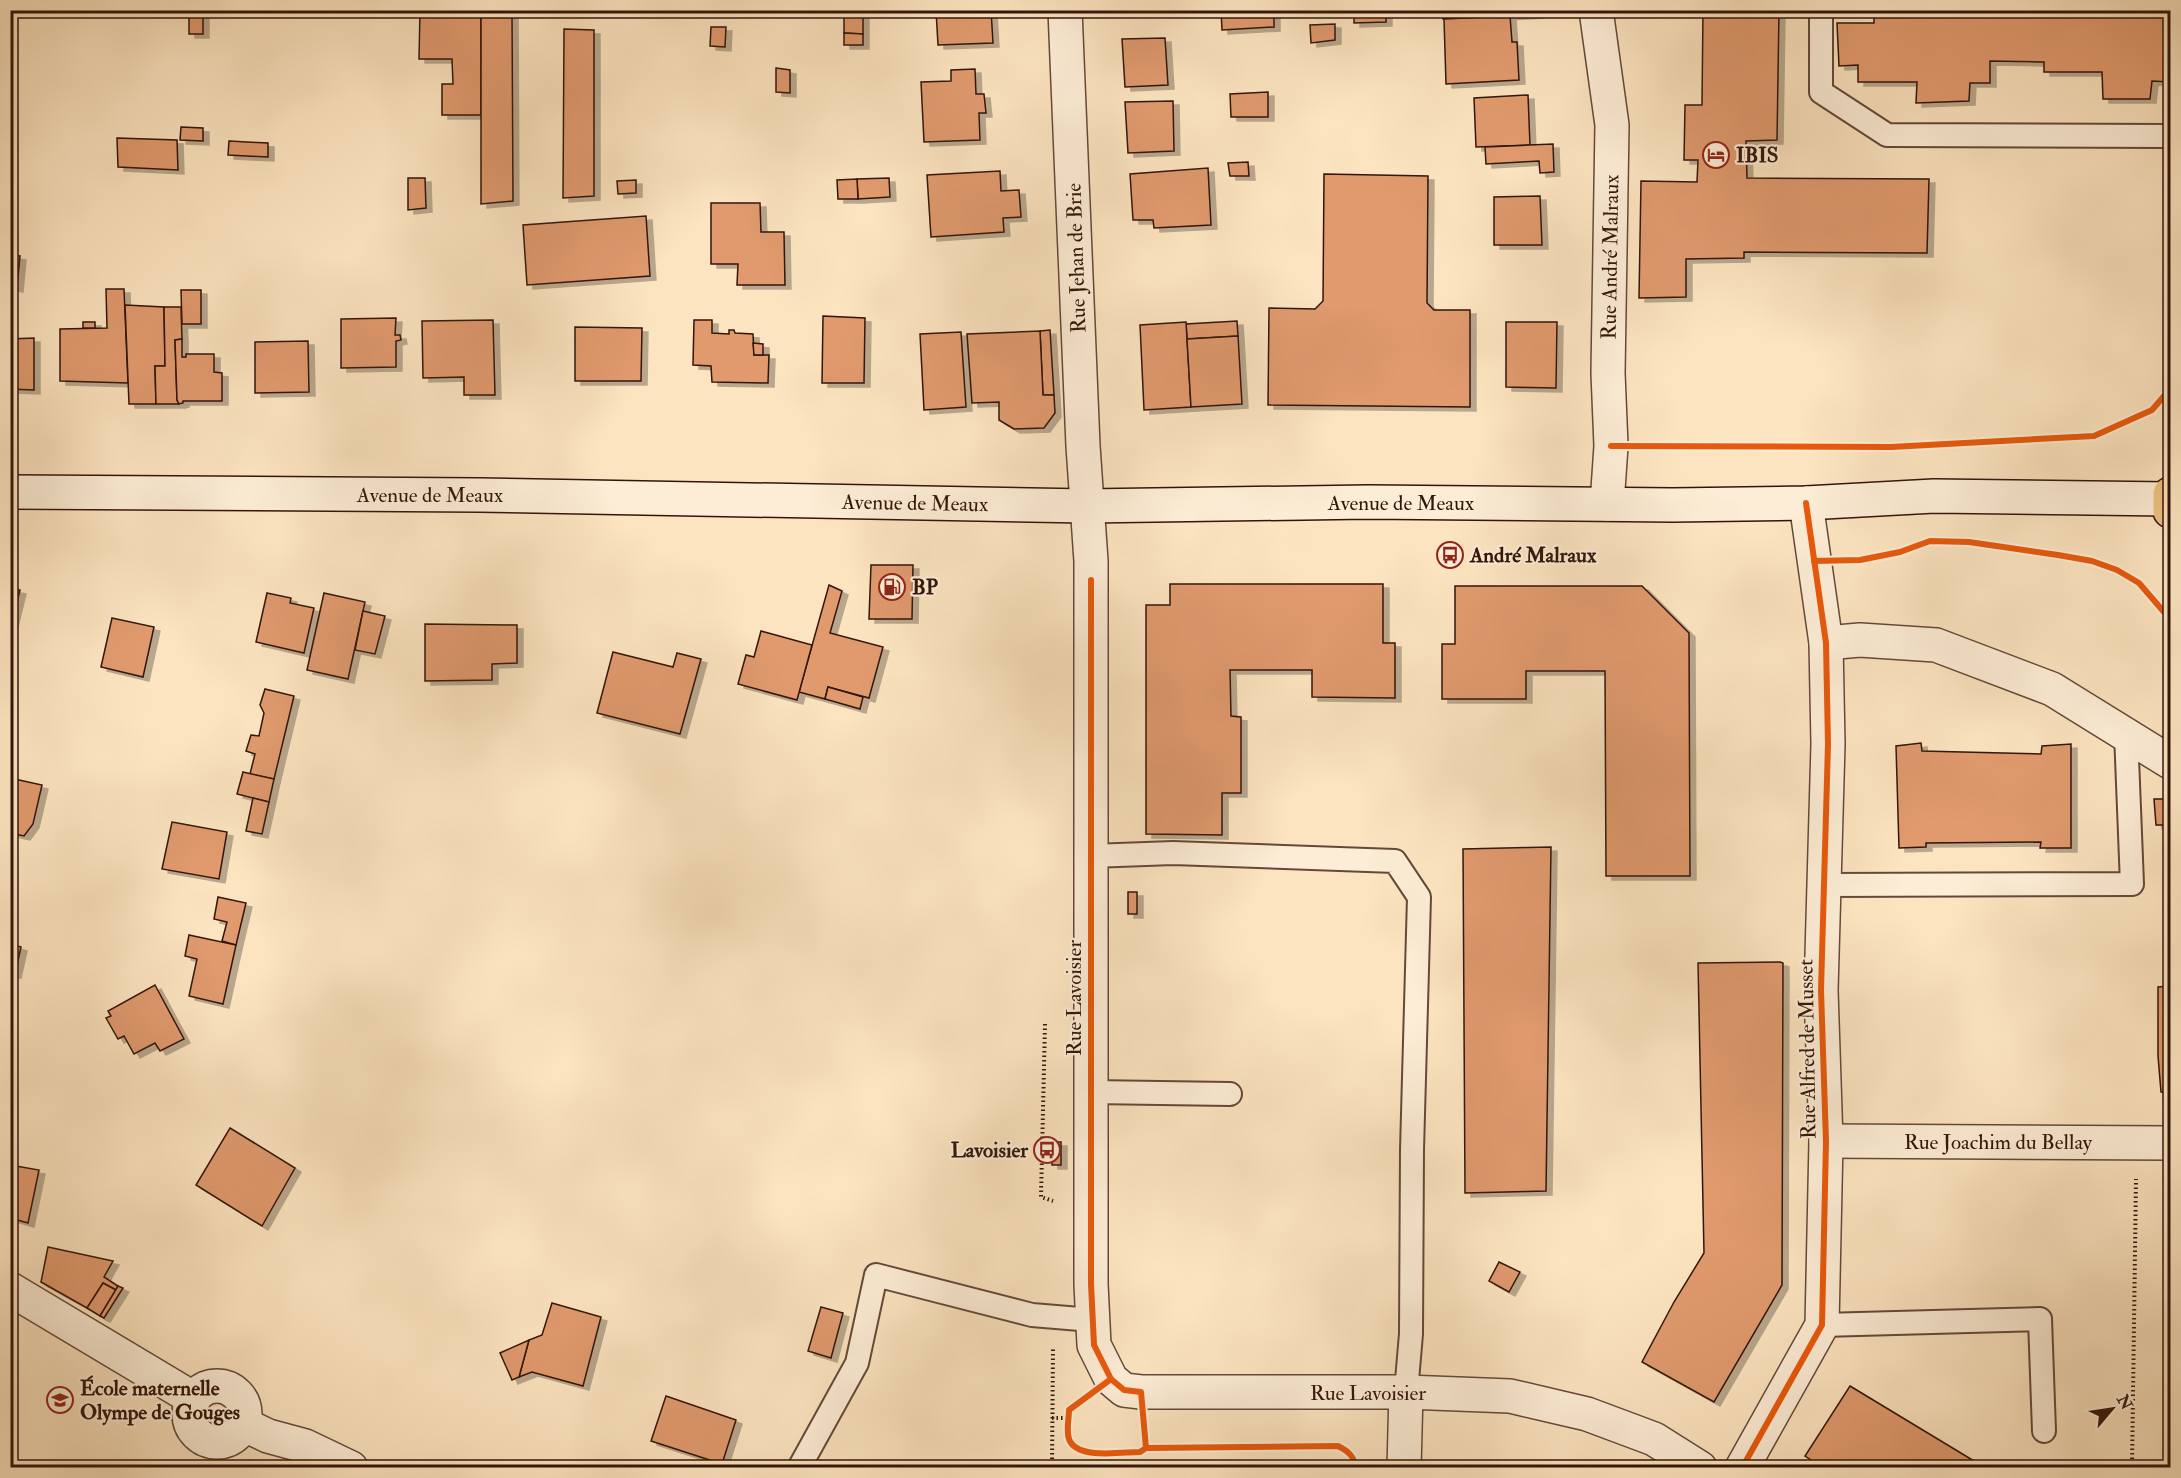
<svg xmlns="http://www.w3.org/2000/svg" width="2181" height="1478" viewBox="0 0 2181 1478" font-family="'IM FELL Double Pica',serif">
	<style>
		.building { fill: #e09a6e; stroke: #32150a; stroke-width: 1.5; filter: url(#shadow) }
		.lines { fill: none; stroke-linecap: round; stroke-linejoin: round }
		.lane-casing { stroke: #644938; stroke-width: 26 }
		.street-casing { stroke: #644938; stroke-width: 36 }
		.secondary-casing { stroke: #32150a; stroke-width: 36 }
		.primary-casing { stroke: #32150a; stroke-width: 36 }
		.path { stroke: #32150a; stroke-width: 4; stroke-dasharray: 1.5 3; stroke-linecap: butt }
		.lane { stroke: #fdedd6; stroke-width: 22 }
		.street { stroke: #fdedd6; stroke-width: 33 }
		.secondary { stroke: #fdedd6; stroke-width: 33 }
		.primary { stroke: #eec280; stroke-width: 33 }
		.cycleway-casing { stroke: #fdedd6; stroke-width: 10 }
		.cycleway { stroke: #e8590c; stroke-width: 6 }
		.labels { text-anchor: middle; stroke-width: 4.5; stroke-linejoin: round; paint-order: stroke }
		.poi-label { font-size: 21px; font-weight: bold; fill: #32150a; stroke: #fdedd6; text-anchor: start }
		.street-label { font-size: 21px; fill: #32150a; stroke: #fdedd6 }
	</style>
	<defs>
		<filter id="shadow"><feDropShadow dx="6" dy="4" stdDeviation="0" flood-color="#0004"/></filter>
	</defs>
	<rect width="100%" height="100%" fill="#fce4c0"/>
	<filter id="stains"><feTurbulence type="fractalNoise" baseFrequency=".00333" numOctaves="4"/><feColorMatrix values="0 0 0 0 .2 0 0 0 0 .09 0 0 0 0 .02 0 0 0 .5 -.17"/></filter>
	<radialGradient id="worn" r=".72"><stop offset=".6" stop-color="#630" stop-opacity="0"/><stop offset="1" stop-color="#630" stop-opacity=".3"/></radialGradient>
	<g class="building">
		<rect x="189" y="10" width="14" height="24"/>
		<path d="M420 10H481V115H442V84H453L452 59H419Z"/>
		<path d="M481 10H512L513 201 481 204Z"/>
		<path d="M844 10H863V34L844 33Z"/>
		<path d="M936 10H991L993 43 938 45Z"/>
		<path d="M1221 10H1274V27L1222 30Z"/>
		<path d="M1354 10H1386V22L1354 23Z"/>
		<path d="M1443 10H1539V14L1443 19Z"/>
		<path d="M1703 10H1779L1777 140 1746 141 1747 178 1929 179 1927 253 1744 252V258L1686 259V297L1639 298 1641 181 1697 182 1698 160H1684L1685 105H1702Z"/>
		<path d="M1874 10H2170V82L2152 81 2150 99H2103L2102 72H2044V62L1990 61V83H1970L1969 101 1916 103 1917 82H1858V65L1839 66 1837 23H1874Z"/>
		<path d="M1510 16 1512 42H1517L1519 80 1446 84 1444 19Z"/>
		<path d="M1335 24V40L1311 43 1310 25Z"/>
		<path d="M711 27H726L725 47 710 46Z"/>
		<path d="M564 29 594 30V196L563 198Z"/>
		<path d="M844 33 863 34V45H844Z"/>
		<path d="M1165 38 1168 85 1125 87 1122 39Z"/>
		<path d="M776 68 790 70V93L776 92Z"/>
		<path d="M975 69 976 94H984L986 113H979L980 140 924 142 921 82 951 81V70Z"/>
		<path d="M1268 92V117H1231L1230 94Z"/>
		<path d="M1528 95 1530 145 1476 147 1474 98Z"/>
		<path d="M1173 101 1174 151 1128 153 1125 102Z"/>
		<path d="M181 127 203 128V141L180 140Z"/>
		<path d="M117 138 177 140 178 170 118 167Z"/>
		<path d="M229 141 268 143V157L228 155Z"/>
		<path d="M1553 144 1554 172 1540 173 1539 161 1486 164 1485 147Z"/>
		<path d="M1248 162 1249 176H1230L1228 163Z"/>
		<path d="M1208 168 1211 225 1154 228 1153 220H1133L1130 174Z"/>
		<path d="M1000 171 1001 191 1019 190 1021 217 1003 218 1004 232 931 237 927 175Z"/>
		<path d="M1324 174 1428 176 1427 303 1434 310H1470V407L1268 405 1269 308 1315 309 1323 301Z"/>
		<path d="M408 178H425L426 208 408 210Z"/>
		<path d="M889 178 890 197 858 199 857 179Z"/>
		<path d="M857 179 858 199H838L837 180Z"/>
		<path d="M636 180V193L618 194 617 181Z"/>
		<path d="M1540 196 1542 245H1494V197Z"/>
		<path d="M711 203H760L761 232H784L785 285H737L738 264H711Z"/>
		<path d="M646 216 650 276 527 285 523 225Z"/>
		<path d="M10 255 20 256 17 288 10 287Z"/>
		<path d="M106 289H124L128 383 60 381V329L107 328Z"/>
		<path d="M181 290H201V324H182Z"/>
		<path d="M125 305 164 307 165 366H155L156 404H129Z"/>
		<path d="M164 307H181L182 339 175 340 177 400 179 404H156L155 366H165Z"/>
		<path d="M823 316 865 318 864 383H822Z"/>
		<path d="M396 318 395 335H400L401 340 396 341V367L341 368V319Z"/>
		<path d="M493 320 495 395H464V377L423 378 422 321Z"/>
		<path d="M694 320H712V333L729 334V330H734L735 333 753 334 754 355H769L768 383 712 382 711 366 693 365Z"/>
		<path d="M1237 321 1238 336 1187 339 1186 324Z"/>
		<rect x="83" y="322" width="12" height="6"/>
		<path d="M1186 322 1191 407 1144 410 1140 325Z"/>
		<path d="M1506 322H1557L1556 388 1506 387Z"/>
		<path d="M575 327 642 328 641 381H575Z"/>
		<path d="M1050 330 1054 395H1043L1040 331Z"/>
		<path d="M1040 331 1043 395H1054L1055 413 1044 428 1014 429 999 420V402L972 403 967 334Z"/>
		<path d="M961 332 966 407 924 410 920 334Z"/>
		<path d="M1238 336 1242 404 1191 407 1187 339Z"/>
		<path d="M34 338V390L10 389V339Z"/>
		<path d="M182 339V357H186V354H214V372L222 373V401H183V403L179 404 177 400 175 340Z"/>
		<path d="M308 341 309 392 255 393V342Z"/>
		<path d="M753 343 763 344V355H754Z"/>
		<path d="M871 565H913L912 619H869Z"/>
		<path d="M1170 584H1383V643H1395V698L1312 697V670H1230L1231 716 1241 717V793H1222V835L1146 834V605H1170Z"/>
		<path d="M829 585 842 591 830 633 883 647 869 698 828 687 825 699 799 692Z"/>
		<path d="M1455 586H1642L1689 633 1690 876H1606L1605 671H1526V699H1442V644H1455Z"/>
		<path d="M10 588 20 590 10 631Z"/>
		<path d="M267 593 291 598 290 603 314 608 304 653 256 642Z"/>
		<path d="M324 593 365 602 348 679 307 670Z"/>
		<path d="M363 611 385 616 375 654 355 650Z"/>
		<path d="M112 618 154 627 143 677 101 667Z"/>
		<path d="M425 624 517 625V663L492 664V680L425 681Z"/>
		<path d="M761 631 812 645 797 700 738 684 746 655 754 657Z"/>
		<path d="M613 652 673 667 677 653 701 659 680 734 597 713Z"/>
		<path d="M828 687 863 697 860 709 825 699Z"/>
		<path d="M265 689 294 696 274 779 250 774 255 754 246 751 251 735 259 736 264 713 260 705Z"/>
		<path d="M1921 743 1922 751 2041 754 2042 746 2071 744V848H2040L2041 842 1926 843V847L1899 848 1896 746Z"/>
		<path d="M243 772 274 779 269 802 237 794Z"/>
		<path d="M10 778 42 785 33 824 24 836 10 833Z"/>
		<path d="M253 798 269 802 262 834 246 831Z"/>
		<path d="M2154 799H2170V825H2156Z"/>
		<path d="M172 822 227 832 219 879 162 869Z"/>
		<path d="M1551 847 1546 1191 1465 1193 1463 849Z"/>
		<rect x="1128" y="892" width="9" height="22"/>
		<path d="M218 897 246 903 236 945 222 941 227 922 214 919Z"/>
		<path d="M189 935 236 945 223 1004 189 996 197 959 185 956Z"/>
		<path d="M10 944 21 947 15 974 10 973Z"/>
		<path d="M1780 962 1783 963 1782 1285 1714 1402 1642 1362 1674 1302 1704 1253 1698 963Z"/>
		<path d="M155 985 184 1039 160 1051 155 1043 134 1054 124 1036 118 1039 106 1018 111 1016 108 1011Z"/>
		<path d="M2170 986V1095L2161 1092 2158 1056V987Z"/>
		<path d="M230 1128 295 1168 262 1226 196 1185Z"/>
		<rect x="1052" y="1142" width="9" height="23"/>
		<path d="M10 1165 39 1170 28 1223 10 1218Z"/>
		<path d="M48 1247 113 1261 104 1277 118 1286 116 1290 103 1283 87 1308 41 1282Z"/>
		<path d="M1499 1262 1520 1272 1509 1292 1489 1281Z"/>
		<path d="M103 1283 116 1290 100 1316 87 1308Z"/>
		<path d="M118 1286 123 1288 104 1318 100 1316Z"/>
		<path d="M552 1303 601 1317 583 1386 532 1372 519 1377 529 1340 542 1335Z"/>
		<path d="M821 1307 843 1313 831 1358 808 1351Z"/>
		<path d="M529 1340 519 1377 512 1380 500 1353Z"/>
		<path d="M1850 1386 1979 1464 1985 1468H1823L1805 1456Z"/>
		<path d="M666 1396 736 1420 722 1464 651 1441Z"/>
	</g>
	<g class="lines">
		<defs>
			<g id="lane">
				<path d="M1821 10V92L1887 135 2170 136"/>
				<path d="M1091 856 1173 853 1395 861 1419 897 1412 1150 1411 1334 1406 1392"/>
				<path d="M1824 885 2132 884 2126 733"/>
				<path d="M1091 1092 1230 1094"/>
				<path d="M1822 1325 2040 1319 2044 1431"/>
				<path d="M799 1468 857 1363 876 1275 1032 1315 1092 1320"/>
			</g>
			<g id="street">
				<path d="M1065 10 1083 446 1091 561V1284L1094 1345 1111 1379 1124 1390 1141 1392H1406L1510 1396 1587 1414 1654 1439 1700 1468"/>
				<path d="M1596 10 1612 125 1608 373 1611 446 1607 504"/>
				<path d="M1826 643 1860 640 1936 645 2052 689 2170 762"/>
				<path d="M1826 1141 2170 1143"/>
				<path d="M10 1289 194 1399"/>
				<circle cx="217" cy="1414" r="28"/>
				<path d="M243 1424 268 1436 305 1446 351 1468"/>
				<path d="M1404 1468 1406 1392"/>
				<path d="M1742 1468 1822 1325 1826 1141 1821 990 1828 744 1826 643 1806 503"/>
			</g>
			<path id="secondary" d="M10 492 479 495 1087 506 1368 502 1673 505 1806 503 1934 496 2169 499"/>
			<path id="primary" d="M2170 494V511"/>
		</defs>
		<use href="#lane" class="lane-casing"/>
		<use href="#street" class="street-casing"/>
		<use href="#secondary" class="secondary-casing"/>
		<use href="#primary" class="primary-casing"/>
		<g class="path">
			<path d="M1045 1024 1041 1197 1053 1201"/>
			<path d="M1052 1418H1069"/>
			<path d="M1052 1468 1053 1348"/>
			<path d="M2132 1468 2136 1179"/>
		</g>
		<use href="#lane" class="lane"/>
		<use href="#street" class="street"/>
		<use href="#secondary" class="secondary"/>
		<use href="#primary" class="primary"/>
		<defs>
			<g id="cycleway">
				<path d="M1611 446 1891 447 2094 436 2152 410 2170 389"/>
				<path d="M1814 561 1860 560 1900 552 1930 541 1969 542 2058 555 2092 561 2117 570 2139 583 2170 619"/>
				<path d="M1091 580V1284L1094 1345 1111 1379 1124 1390 1141 1392 1146 1448 1140 1452C1122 1452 1076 1460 1069 1439 1066 1431 1069 1418 1069 1410L1111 1379"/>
				<path d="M1146 1448 1338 1446C1348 1451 1354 1456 1356 1468"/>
				<path d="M1742 1468 1822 1325 1826 1141 1821 990 1828 744 1826 643 1806 503"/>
			</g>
		</defs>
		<use href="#cycleway" class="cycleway-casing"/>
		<use href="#cycleway" class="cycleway"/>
	</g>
	<defs>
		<symbol id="hotel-ring" viewBox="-11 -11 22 22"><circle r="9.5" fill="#fdedd6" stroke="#8f2418" stroke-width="1.5"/><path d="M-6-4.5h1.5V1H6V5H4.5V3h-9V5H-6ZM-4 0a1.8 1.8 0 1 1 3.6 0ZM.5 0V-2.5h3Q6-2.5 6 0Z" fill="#8f2418"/></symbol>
		<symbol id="bus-ring" viewBox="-11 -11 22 22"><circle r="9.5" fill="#fdedd6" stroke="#8f2418" stroke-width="1.5"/><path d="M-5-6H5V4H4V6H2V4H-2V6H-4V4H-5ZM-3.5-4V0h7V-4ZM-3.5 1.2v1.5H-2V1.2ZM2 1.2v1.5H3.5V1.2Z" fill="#8f2418"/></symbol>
		<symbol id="fuel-ring" viewBox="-11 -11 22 22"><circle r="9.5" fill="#fdedd6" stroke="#8f2418" stroke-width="1.5"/><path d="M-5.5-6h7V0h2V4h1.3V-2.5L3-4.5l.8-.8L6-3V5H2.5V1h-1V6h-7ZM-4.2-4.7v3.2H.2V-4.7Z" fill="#8f2418"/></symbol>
		<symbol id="school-ring" viewBox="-11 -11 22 22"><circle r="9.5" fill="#fdedd6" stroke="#8f2418" stroke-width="1.5"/><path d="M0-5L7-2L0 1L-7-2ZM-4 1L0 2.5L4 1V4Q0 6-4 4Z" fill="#8f2418"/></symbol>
	</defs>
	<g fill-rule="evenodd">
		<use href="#hotel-ring" x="1701" y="140" width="30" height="30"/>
		<use href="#bus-ring" x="1435" y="540" width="30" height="30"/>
		<use href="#fuel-ring" x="877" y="572" width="30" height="30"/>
		<use href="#bus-ring" x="1032" y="1135" width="30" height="30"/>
		<use href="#school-ring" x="45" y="1385" width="30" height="30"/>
	</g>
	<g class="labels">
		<g class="poi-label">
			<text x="1736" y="162">IBIS</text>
			<text x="1470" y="562">André Malraux</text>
			<text x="912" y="594">BP</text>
			<text x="1028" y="1157" text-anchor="end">Lavoisier</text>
			<text x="80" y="1395">École maternelle<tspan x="80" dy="24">Olympe de Gouges</tspan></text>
		</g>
		<g class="street-label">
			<text transform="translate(1610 257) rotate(-89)" y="7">Rue André Malraux</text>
			<text transform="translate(1076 258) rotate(-92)" y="7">Rue Jehan de Brie</text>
			<text x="430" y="502">Avenue de Meaux</text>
			<text transform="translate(915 503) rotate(1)" y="7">Avenue de Meaux</text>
			<text x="1401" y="510">Avenue de Meaux</text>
			<text transform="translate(1074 998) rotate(-90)" y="7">Rue Lavoisier</text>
			<text transform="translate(1807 1049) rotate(-91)" y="7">Rue Alfred de Musset</text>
			<text x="1998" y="1149">Rue Joachim du Bellay</text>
			<text x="1368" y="1400">Rue Lavoisier</text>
		</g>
	</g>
	<rect width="2181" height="1478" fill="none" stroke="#fce4c0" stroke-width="36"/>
	<rect x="12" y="12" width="2157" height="1454" fill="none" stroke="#32150a" stroke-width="3"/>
	<rect x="18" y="18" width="2145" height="1442" fill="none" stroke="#32150a" stroke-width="1.5"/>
	<g transform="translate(2112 1409) rotate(61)" stroke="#fdedd6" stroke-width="4.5" paint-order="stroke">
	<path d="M0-4.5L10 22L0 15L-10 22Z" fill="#32150a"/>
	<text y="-9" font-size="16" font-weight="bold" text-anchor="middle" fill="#32150a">N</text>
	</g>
	<rect width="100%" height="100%" filter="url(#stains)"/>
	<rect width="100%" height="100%" fill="url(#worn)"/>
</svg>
